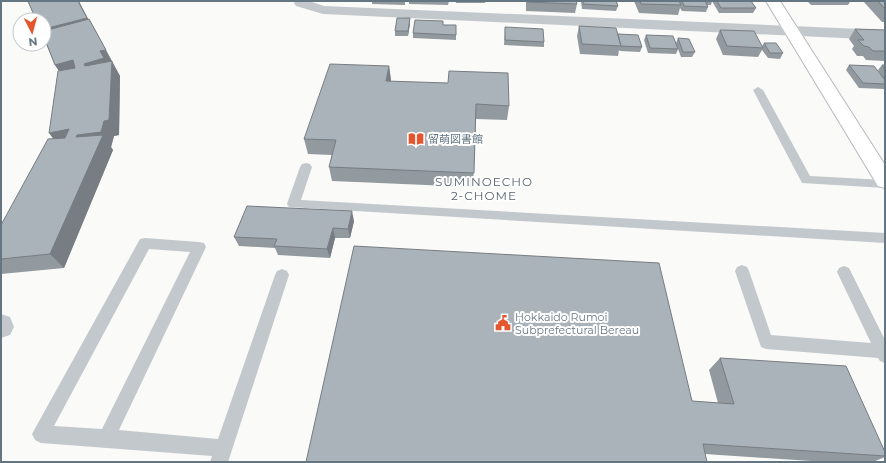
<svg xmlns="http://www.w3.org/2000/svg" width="886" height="463" viewBox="0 0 886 463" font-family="Montserrat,'Noto Sans JP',sans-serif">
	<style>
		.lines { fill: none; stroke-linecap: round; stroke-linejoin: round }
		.secondary-casing { stroke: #b3babf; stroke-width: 2 }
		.lane { fill: #c3c8cc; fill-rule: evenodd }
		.street { fill: #c3c8cc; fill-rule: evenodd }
		.secondary { fill: #fff; fill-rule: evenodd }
		.wall { fill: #929a9f }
		.shaded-wall { fill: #777d82 }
		.building { fill: #aab3b9; stroke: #777d82 }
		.labels { text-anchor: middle; stroke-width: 4; stroke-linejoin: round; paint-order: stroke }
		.poi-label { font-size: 11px; fill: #657683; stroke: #fff; text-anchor: start }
		.neighbourhood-label { font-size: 12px; letter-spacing: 1px; fill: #57646e; stroke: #fff }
	</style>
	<rect width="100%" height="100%" fill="#fafaf8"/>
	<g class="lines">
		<defs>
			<path id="secondary" d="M766 1H780L885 165V188L878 186Z"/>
		</defs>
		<use href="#secondary" class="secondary-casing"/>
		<g class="lane">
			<path d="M758 87 763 90 810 176 885 180V188L802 183 753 90Z"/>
			<path d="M306 163 310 164 312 167 301 200 885 233V243L289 207 287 204 300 167 302 164Z"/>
			<path d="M145 238 199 242 204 243 206 247 119 430 218 439 275 275 277 271 282 269 287 271 289 275 228 462H210L212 456 41 443 35 440 32 434 140 239ZM149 249 190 252 102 429 54 426Z"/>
			<path d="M742 265 747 267 749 271 771 335 871 343 837 272 839 268 844 266 849 268 885 340V363L880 361 878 358 766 349 761 347 735 271 737 267Z"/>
		</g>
		<g class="street">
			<path d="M295 1H309L324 6 885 30V40L323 14 296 6 294 3Z"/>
			<path d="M1 314 10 317 14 327 10 335 1 338Z"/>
		</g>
		<use href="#secondary" class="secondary"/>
	</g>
	<g class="wall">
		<path d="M27 1H79L88 19H89L120 76 119 135 114 136 111 147 113 150 64 268 1 274V225L53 139 59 71 55 65 30 6Z"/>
		<path d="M372 1H405V5L372 4Z"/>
		<path d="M409 1H449L448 5 409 4Z"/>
		<path d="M456 1H486L485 3H456Z"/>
		<path d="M526 1H576L577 4 575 13 526 11Z"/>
		<path d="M581 1H616L618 6 616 11 582 9Z"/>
		<path d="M634 1H751L756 8 753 13H719L712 1 711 5H707L708 7 706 12 682 11 680 8 678 15 639 13Z"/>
		<path d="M807 1H856V2H850L848 5H811Z"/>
		<path d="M863 1H885V22H882Z"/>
		<path d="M410 23 408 36H395V31Z"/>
		<path d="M443 25H456V40L413 38V33Z"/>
		<path d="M579 26 618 36V34L642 47 640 52 620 51 619 50 618 56 580 54 577 36Z"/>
		<path d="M505 27 544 42V47L504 45Z"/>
		<path d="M855 29 885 30V61L866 60 863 56H857L852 49 854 46 849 39Z"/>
		<path d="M720 30 762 46 764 43 783 53 780 59 768 58 762 50 758 57 723 55 716 39Z"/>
		<path d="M646 35 676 43 678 38 695 52 692 57H681L678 49 676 54 648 53 644 40Z"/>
		<path d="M849 65 881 75 878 70 882 65H885V88L884 89 859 88 846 70Z"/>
		<path d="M389 66 391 81 509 106 507 120 476 119 473 187 332 181 329 167 332 155 308 154 304 139Z"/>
		<path d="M354 221 350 238H335L330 258 278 255 275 248 239 246 234 237Z"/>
		<path d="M720 358 885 452V457L873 462H826L705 454 692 401 718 403 709 370Z"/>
	</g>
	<g class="shaded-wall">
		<path d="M78 1 79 2 94 30 44 37V29Z"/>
		<path d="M410 18V23L408 36V31Z"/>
		<path d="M89 19 120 76 119 135 114 136 111 147 113 150 64 268 50 254 76 137 85 66 84 64 104 58 111 71 100 51Z"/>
		<path d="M73 60 82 75 65 80 55 65Z"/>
		<path d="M389 66 391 80 387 96 386 81Z"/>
		<path d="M69 129 60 148 49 133Z"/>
		<path d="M352 211 354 221 350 238 348 229Z"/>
		<path d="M333 228 335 238 330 258 327 249Z"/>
	</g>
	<g class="building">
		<path d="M28 1H78L87 18 44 29V20H36Z"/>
		<path d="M527 1H576L577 4 527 2Z"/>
		<path d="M583 1H616L618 6 583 4Z"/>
		<path d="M640 1H679L681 5 641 4Z"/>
		<path d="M682 1H705L708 7 684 6Z"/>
		<path d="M717 1H751L756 8H721Z"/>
		<path d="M878 1H885V9Z"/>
		<path d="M397 18H410L408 31H395Z"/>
		<path d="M89 19 106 50 100 51 104 58 84 64 85 66 112 61 109 120 104 121 101 132 77 135 76 137 103 135 50 254 1 259V225L48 139 65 138 69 129 49 133 58 71 75 68 73 60 55 65 44 37V31Z"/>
		<path d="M415 20 443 21V25H456V35L413 33Z"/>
		<path d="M579 26 616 28 621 46 582 44Z"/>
		<path d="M505 27 543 29 544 42 505 40Z"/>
		<path d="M855 29 885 30V51H873L869 47 864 46 858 40H864Z"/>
		<path d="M720 30 754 31 763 48 727 46Z"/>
		<path d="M618 34 638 35 642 47 621 46Z"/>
		<path d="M646 35 673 36 678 49 650 48Z"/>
		<path d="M678 38 689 39 695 52H683Z"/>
		<path d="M764 43H776L783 53H770Z"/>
		<path d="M330 64 389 66 386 81 448 83 449 71 508 73 509 106 476 104 474 173 329 167 336 140 304 139Z"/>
		<path d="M849 65 874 66 885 80V84L863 83Z"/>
		<path d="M882 65H885V70Z"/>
		<path d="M247 206 352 211 348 229 333 228 327 249 274 246 277 239 234 237Z"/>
		<path d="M354 246 659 263 692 401 734 404 720 358 846 366 885 452V456L703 444 707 462H306Z"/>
	</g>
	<defs>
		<symbol id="library-bare" viewBox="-9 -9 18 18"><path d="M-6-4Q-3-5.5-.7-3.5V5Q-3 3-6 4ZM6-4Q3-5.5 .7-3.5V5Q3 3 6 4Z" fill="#e4572e" stroke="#fff" stroke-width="2.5" paint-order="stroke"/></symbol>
		<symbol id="civic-bare" viewBox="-9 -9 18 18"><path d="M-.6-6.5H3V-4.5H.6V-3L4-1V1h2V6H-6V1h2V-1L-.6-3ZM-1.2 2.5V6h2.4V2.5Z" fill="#e4572e" stroke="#fff" stroke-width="2.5" paint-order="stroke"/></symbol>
	</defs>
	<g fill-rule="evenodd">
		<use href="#library-bare" x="405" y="128" width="22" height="22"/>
		<use href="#civic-bare" x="492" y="312" width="22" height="22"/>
	</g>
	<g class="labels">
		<g class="poi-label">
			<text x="428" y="143">留萌図書館</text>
			<text x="515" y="321">Hokkaido Rumoi<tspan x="515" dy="13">Subprefectural Bereau</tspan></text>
		</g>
		<g class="neighbourhood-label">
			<text x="484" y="186">SUMINOECHO<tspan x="484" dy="14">2-CHOME</tspan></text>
		</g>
	</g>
	<rect width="886" height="463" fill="none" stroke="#657683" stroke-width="4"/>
	<g transform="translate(32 32) rotate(174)"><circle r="19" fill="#ffffff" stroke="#c1c8cd"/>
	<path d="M0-3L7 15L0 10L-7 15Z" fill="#e4572e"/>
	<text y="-6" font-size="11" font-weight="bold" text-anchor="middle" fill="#657683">N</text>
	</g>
</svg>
